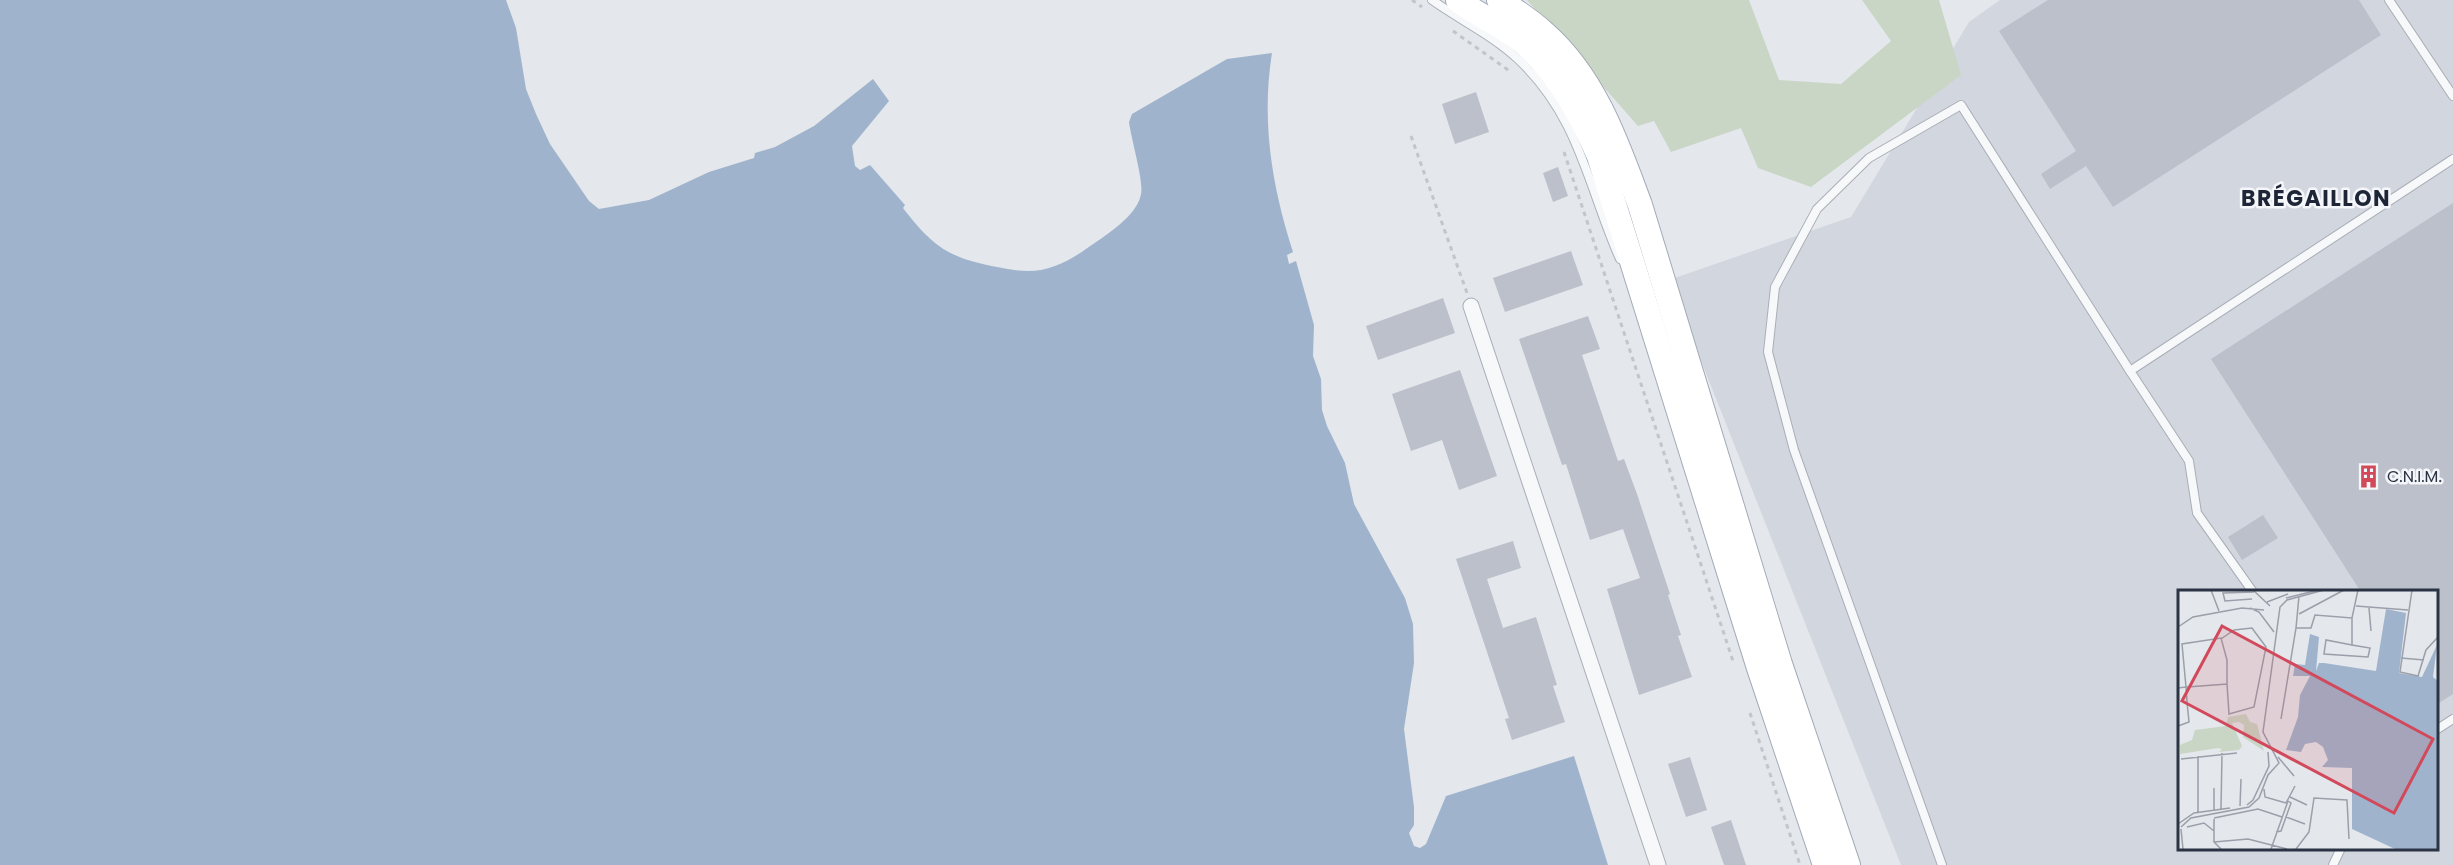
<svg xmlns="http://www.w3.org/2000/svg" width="2453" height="865" viewBox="0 0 2453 865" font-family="Poppins,sans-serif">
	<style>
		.built { fill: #d2d6de; fill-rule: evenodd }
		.green { fill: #c9d6c5 }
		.water { fill: #9fb4cc }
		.building { fill: #bbc0ca }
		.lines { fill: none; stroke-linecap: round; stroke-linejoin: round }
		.lane-casing { stroke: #a9aeb7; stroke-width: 10 }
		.street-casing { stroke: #a9aeb7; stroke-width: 17 }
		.primary-casing { stroke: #a3abb8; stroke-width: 26 }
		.path { stroke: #c2c5cb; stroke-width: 3; stroke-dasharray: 4.5 4.5; stroke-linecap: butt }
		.lane { stroke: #f7f8fa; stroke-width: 8 }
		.street { stroke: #f7f8fa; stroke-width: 15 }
		.primary { stroke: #fff; stroke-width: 24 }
		.labels { text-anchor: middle; stroke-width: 5; stroke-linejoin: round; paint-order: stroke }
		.poi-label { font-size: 16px; fill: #2b3445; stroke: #f4f6f9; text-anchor: start }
		.district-label { font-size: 22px; font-weight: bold; letter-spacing: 1.5px; fill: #1d2536; stroke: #f4f6f9 }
		.inset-road { fill: none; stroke: #9a9fa9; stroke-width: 1.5 }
		.view { fill: #d1495b; fill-opacity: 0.15; stroke: #d1495b; stroke-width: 3 }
		.inset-edge { fill: none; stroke: #2b3445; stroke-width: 3 }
	</style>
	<rect width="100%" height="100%" fill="#e4e7ec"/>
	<path class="built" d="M2000 0H2453V865H1901L1669 280 1851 217 1969 22ZM2180 592H2436V848H2180Z"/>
	<path class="green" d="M1527 0H1749L1779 80 1841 84 1891 41 1862 0H1939L1961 75 1811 187 1758 168 1741 128 1671 152 1654 121 1638 126Z"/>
	<path class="water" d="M0 0H506L516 28 526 89 536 114 550 144 589 201 599 209 649 200 709 172 754 158 755 153 775 147 814 126 873 79 889 101 852 146 855 166 860 170 870 165 905 205 903 208C933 247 949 258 997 267 1018 271 1034 274 1055 266 1072 260 1087 248 1102 238 1116 228 1138 212 1141 194 1144 182 1131 138 1129 122L1132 114 1227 59 1272 53C1261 121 1272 187 1293 252L1287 255 1289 264 1296 261 1314 325 1313 356 1321 379 1322 410 1327 426 1345 463 1354 504 1405 598 1413 624 1414 663 1404 729 1414 807V825L1409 833 1414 846 1420 848 1426 844 1446 796 1574 756 1608 865H0Z"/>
	<g class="building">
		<path d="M2048 0H2359L2381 35 2113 207 2086 166 2050 189 2041 174 2076 151 1999 31Z"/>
		<path d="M1476 92 1489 132 1455 144 1442 104Z"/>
		<path d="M1558 167 1568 196 1553 202 1543 173Z"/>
		<path d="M2453 203V694L2436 705V592H2361L2211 359Z"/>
		<path d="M1571 251 1583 285 1505 312 1493 278Z"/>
		<path d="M1443 298 1455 333 1378 360 1366 326Z"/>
		<path d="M1588 316 1600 349 1582 355 1618 461 1624 459 1637 494 1670 594 1668 595 1681 635 1678 636 1692 677 1639 695 1607 589 1640 578 1623 529 1590 540 1566 464 1562 465 1519 339Z"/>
		<path d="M1460 370 1497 476 1459 490 1442 440 1411 451 1392 394Z"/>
		<path d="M2263 515 2278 538 2242 560 2228 537Z"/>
		<path d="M1513 541 1521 568 1487 579 1503 628 1536 617 1557 685 1553 686 1565 722 1512 740 1505 719 1509 718 1456 559Z"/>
		<path d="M1690 757 1707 810 1686 817 1668 764Z"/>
		<path d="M1731 820 1746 865H1724L1711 827Z"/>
	</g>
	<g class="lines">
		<defs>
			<g id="lane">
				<path d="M1432 0C1460 20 1494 36 1519 60 1580 118 1588 187 1620 259"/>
				<path d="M2389 0 2453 96"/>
				<path d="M2253 592 2197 513 2189 461 2130 371 2453 159"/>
				<path d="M2436 730 2453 719"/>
				<path d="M1942 865 1794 450 1768 352 1775 287 1817 209 1869 158 1961 105 2130 371"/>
				<path d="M2333 865 2341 848"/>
			</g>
			<path id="street" d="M1471 306 1658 865"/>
			<g id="primary">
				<path d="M1458 0C1478 16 1503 25 1523 42 1559 74 1580 113 1599 156L1759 668 1825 865"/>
				<path d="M1499 0C1514 10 1530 20 1544 33 1595 78 1617 143 1640 205L1780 664 1848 865"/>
			</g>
		</defs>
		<use href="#lane" class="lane-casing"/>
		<use href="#street" class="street-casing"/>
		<use href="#primary" class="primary-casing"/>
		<g class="path">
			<path d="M1412 0 1422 7"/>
			<path d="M1453 31 1511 72"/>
			<path d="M1411 136 1467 293"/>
			<path d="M1564 152 1734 664"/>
			<path d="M1750 713 1800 865"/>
		</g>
		<use href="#lane" class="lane"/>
		<use href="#street" class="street"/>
		<use href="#primary" class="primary"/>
	</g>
	<defs>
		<symbol id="building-bare" viewBox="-9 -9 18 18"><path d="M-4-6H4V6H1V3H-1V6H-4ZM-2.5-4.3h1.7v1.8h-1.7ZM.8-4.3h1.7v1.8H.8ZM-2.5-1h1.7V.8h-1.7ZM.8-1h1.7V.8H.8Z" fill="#d1495b" stroke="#f4f6f9" stroke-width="2.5" paint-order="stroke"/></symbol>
	</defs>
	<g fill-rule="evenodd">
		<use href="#building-bare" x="2352" y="460" width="33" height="33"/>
	</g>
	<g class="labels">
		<g class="poi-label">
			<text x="2387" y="482">C.N.I.M.</text>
		</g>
		<g class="district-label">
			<text x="2316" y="206">BRÉGAILLON</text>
		</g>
	</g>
	<g transform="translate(2178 590)">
		<rect width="260" height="260" fill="#e4e7ec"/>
		<path d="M68 124 72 132 79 134 86 161 65 147 66 135 61 132 54 133 64 156 61 160 41 162 44 159 40 158 2 164V155L14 150 17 140 48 136 50 127Z" fill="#c9d6c5"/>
		<path d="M208 19 228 23 221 83 244 87 259 55 255 87 260 91 259 259H217L174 239V178L144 177 150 170 145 157 138 152 127 154 123 162 108 160 120 127 122 105 132 86H115L117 74 127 75 132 44 141 47 138 81 141 73H146L198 81Z" fill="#9fb4cc"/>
		<path class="inset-road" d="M33 0 41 21M75 0 92 16M234 0 222 82 240 86 248 60 260 47M108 8 140 0M74 9 47 11 45 3 76 2M89 12 110 4M178 16 230 20M72 18 81 22 96 42M191 18 193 41M121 24 166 0M174 28V55L192 58 190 67 146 64 148 50 174 55M0 37 15 27 64 18 86 20M118 38 121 6M43 49 56 40 74 38 88 57 76 117 51 124 49 94M223 68 246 70M0 98 8 97H9L49 94V70L43 48 4 54 8 97 9 112 11 132 0 136M103 129 118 38H133L137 25 174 28 180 0M100 167 116 186M3 169 59 163M36 198V220M86 199 87 207 108 213M112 207 129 215M110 211 113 213 108 227 127 234M108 213 117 196M69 215 75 210 91 176 90 162M62 216 63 189M43 219 44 163M20 223V166M36 228 80 219 104 227M36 229V252L43 259M0 234 16 223 52 218M3 237 13 228 71 217 81 208 90 185 101 173 85 142 102 17 109 10 146 0M9 237 26 233 36 241M3 239 5 259M98 242 103 241 108 227M36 252 70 249 109 259M93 259 110 211M118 259 131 242 136 208 169 210 171 249"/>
		<path class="view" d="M44 36 255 149 216 223 4 111Z"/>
		<rect width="260" height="260" class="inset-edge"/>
	</g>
</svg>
